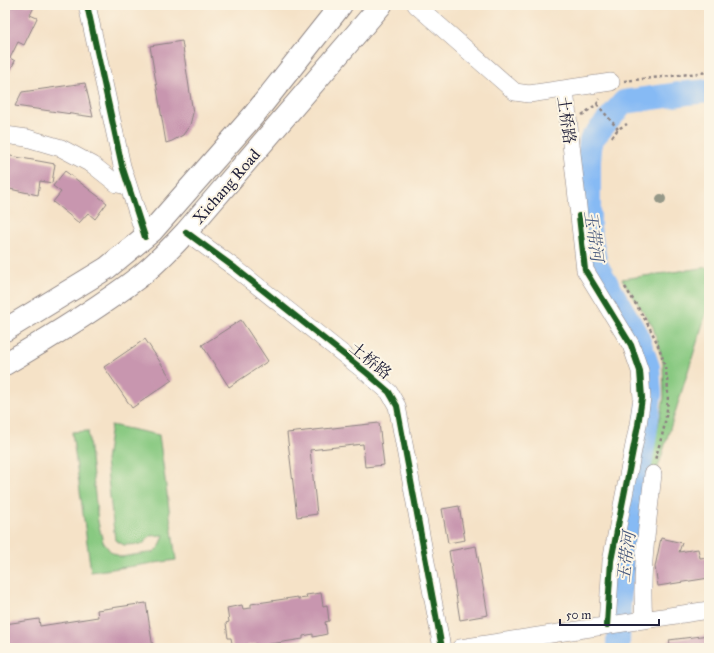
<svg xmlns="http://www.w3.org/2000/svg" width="714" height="653" viewBox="0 0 714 653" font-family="'IM FELL Great Primer','Noto Serif SC',serif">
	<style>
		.green { fill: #88c981; stroke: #55765e }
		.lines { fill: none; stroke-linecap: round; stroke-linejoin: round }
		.river { stroke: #86baf4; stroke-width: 24 }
		.building { fill: #c896af }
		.minor-casing { stroke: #8c8281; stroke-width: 18 }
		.major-casing { stroke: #8c8281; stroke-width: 24 }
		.path { stroke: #8c8281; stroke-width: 2.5; stroke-dasharray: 3 3; stroke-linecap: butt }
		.minor { stroke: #fff; stroke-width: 17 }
		.major { stroke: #fff; stroke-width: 22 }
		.cycleway-casing { stroke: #fcf5e5; stroke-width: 8 }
		.cycleway { stroke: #1b5e20; stroke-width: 6 }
		.tree { fill: #959888 }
		.labels { text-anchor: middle; stroke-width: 4; stroke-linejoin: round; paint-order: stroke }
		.street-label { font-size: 16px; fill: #22223b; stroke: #fcf5e5 }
		.water-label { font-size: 17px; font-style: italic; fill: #45577c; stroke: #fcf5e5 }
	</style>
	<rect width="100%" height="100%" fill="#fcf5e5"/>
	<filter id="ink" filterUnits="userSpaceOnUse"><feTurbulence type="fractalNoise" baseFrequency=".025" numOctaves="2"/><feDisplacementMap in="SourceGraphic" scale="8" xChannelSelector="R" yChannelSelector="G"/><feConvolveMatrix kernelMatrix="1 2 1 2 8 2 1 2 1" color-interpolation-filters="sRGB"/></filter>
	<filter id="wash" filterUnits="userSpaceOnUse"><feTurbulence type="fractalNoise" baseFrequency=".012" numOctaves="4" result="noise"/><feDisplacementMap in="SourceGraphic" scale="16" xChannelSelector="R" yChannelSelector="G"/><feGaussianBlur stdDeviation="0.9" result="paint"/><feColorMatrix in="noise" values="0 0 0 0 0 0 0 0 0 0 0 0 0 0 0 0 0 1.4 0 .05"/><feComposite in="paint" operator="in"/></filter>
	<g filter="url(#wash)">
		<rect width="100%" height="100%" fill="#f5e2c7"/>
		<g class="green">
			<path d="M709 267V304L650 493 644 491 664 398 663 362 653 327 622 279Z"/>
			<path d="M111 425 159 435 176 560 91 572 72 432 88 431 98 522 103 542 111 552 121 557 154 552 160 546 164 535 150 536 143 544 124 545 115 540 106 461Z"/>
		</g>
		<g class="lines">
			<path class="river" d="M618 645 619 602 623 572 646 427 650 394 648 367 637 336 596 265 589 228V160L591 140 624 102 687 93 709 91"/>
		</g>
		<g id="blocks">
			<g class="building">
				<path d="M5 5 13 7 14 5H35L30 15 37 18 24 45 18 42 10 58 15 61 5 80Z"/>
				<path d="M182 41 193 113 190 125 183 135 172 141 166 143 150 46Z"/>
				<path d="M85 83 93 117 15 106 22 92Z"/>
				<path d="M5 155 55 164 52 183 40 181 38 195 5 188 7 175 5 174Z"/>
				<path d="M65 171 107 203 95 219 88 213 79 223 53 202 61 192 53 186Z"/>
				<path d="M241 320 268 361 229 387 202 345Z"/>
				<path d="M145 339 172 380 132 408 104 367Z"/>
				<path d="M379 423 384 465 365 467 363 444 310 450 317 514 297 517 287 433Z"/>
				<path d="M459 506 465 540 448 543 442 509Z"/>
				<path d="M661 538 682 543 679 552 698 549 700 558 709 557V578L658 586 655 567Z"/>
				<path d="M476 546 488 615 460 620 449 551Z"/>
				<path d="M321 593 323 606 327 605 329 621 325 622 327 634 313 637V634L303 636V639L257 646 256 644 248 645V648H233L231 638H228L226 623 229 622 227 608 242 605 243 609 251 608V604L298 597V599L307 598 306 595Z"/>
				<path d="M146 603 153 648H5V624L39 619 40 626 98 617 97 610Z"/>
				<path d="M709 635V648H671L669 640Z"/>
			</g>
		</g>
	</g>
	<g filter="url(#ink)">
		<use href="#blocks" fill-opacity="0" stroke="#8c8281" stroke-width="1"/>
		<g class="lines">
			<defs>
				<g id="minor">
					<path d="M87 5 122 166 145 237"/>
					<path d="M416 5 515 92 529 94 611 82"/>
					<path d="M565 90 585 270 631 345 640 371 642 398 638 425 611 561 607 625"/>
					<path d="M5 135 27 138 61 148 93 165 117 184 128 186"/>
					<path d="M186 232 235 268 367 373 389 392 397 406 442 648"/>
					<path d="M644 619C640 571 648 522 653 474"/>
					<path d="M460 648 709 610"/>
				</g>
				<g id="major">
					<path d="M5 330 107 268 152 231 253 116 341 5"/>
					<path d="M5 364C51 337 97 309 139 277 156 264 171 248 186 232L381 5"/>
				</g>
			</defs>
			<use href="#minor" class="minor-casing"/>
			<use href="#major" class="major-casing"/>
			<g class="path">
				<path d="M624 81 709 72"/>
				<path d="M597 104 618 129"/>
				<path d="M582 115 597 104 600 99"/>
				<path d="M612 137 618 129 627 124"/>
				<path d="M625 287C654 333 676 365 665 422 663 435 658 448 655 460"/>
			</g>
			<use href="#minor" class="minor"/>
			<use href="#major" class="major"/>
			<defs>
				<g id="cycleway">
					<path d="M87 5 122 166 145 237"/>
					<path d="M579 216 585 270 631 345 640 371 642 398 638 425 611 561 607 625"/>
					<path d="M186 232 235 268 367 373 389 392 397 406 442 648"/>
				</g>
			</defs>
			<use href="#cycleway" class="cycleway-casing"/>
			<use href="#cycleway" class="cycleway"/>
		</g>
		<circle class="tree" cx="661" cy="199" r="5"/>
	</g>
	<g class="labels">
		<g class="street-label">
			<text transform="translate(567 120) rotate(82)" y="6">土桥路</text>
			<text transform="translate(226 186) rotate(-49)" y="6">Xichang Road</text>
			<text transform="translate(371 360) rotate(39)" y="6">土桥路</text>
		</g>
		<g class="water-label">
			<text transform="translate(594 236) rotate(82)" y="6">玉带河</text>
			<text transform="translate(626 557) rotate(-83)" y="6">玉带河</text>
		</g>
	</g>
	<rect width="714" height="653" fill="none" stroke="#fcf5e5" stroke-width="20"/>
	<path d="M560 619v6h99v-6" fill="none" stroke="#22223b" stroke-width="2"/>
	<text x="566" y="619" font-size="12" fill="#22223b" stroke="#fcf5e5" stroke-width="3" paint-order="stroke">50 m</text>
</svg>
